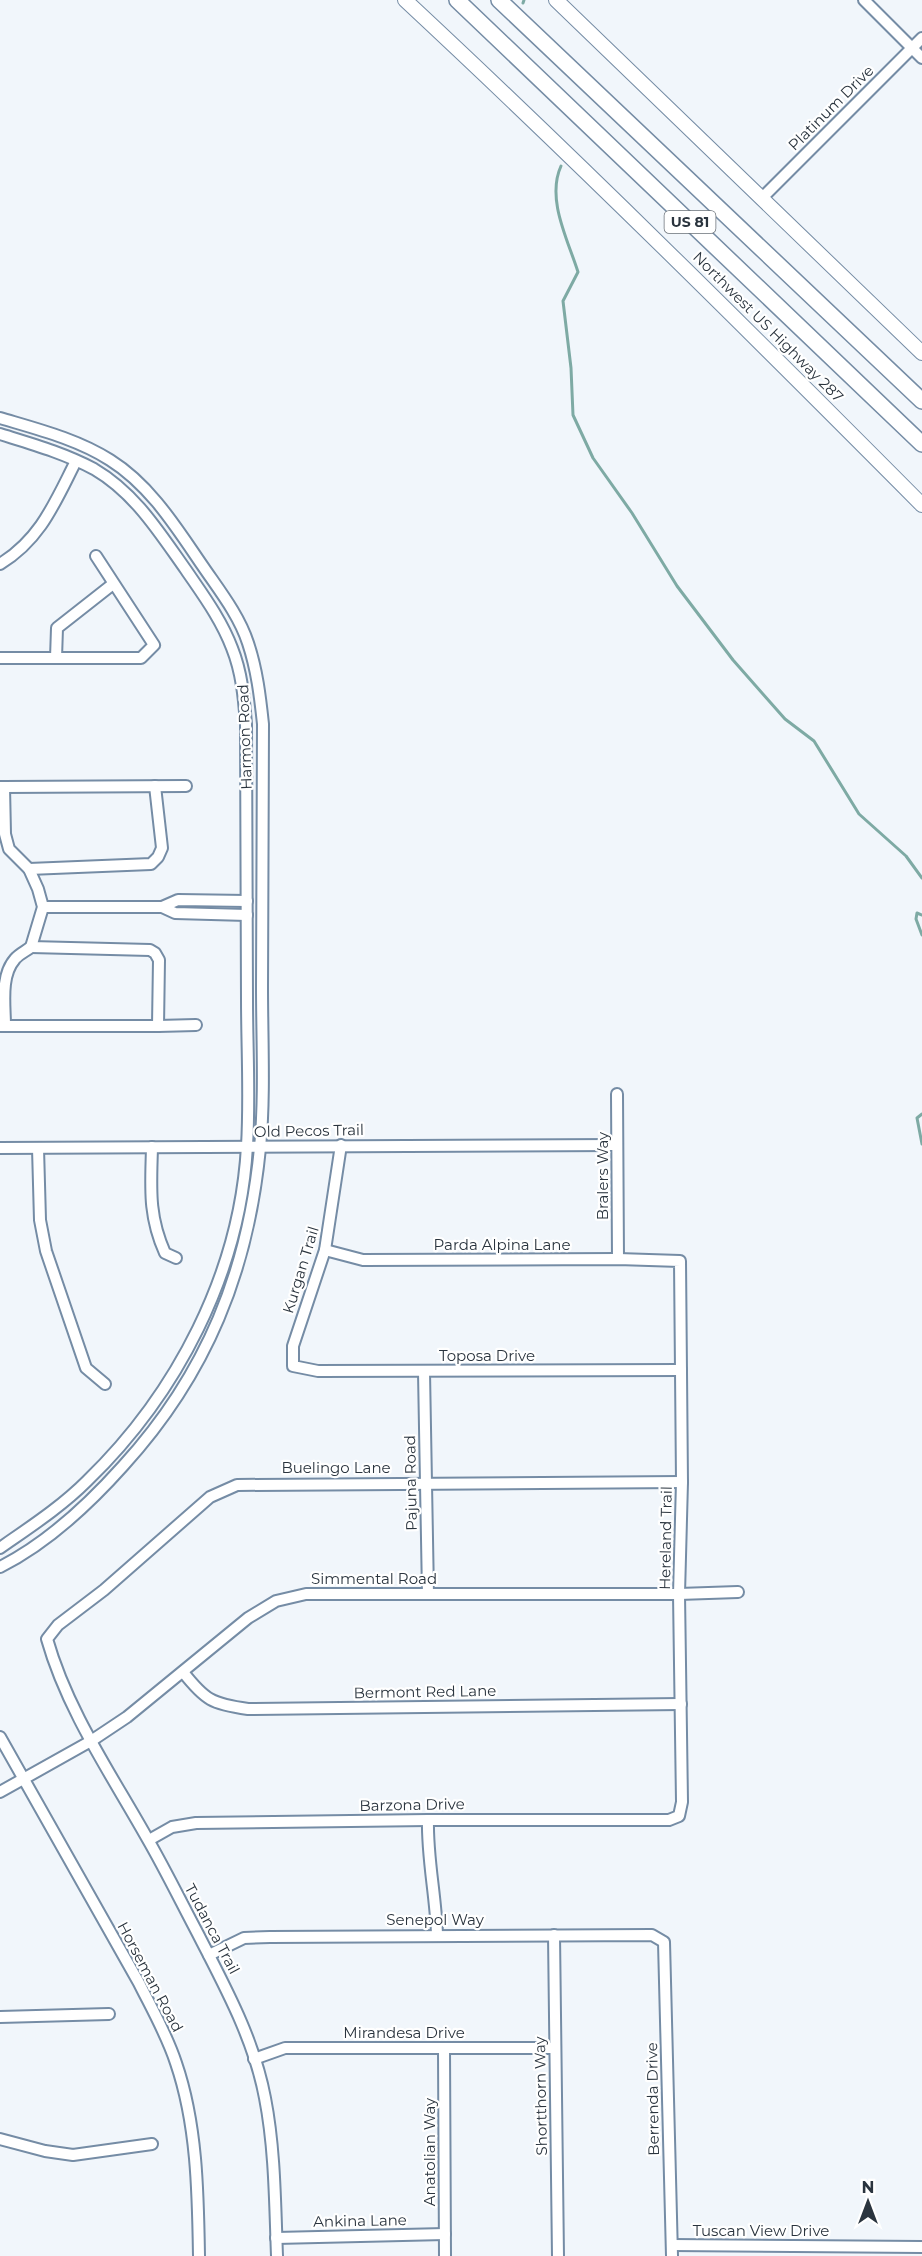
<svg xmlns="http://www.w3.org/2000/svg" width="922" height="2256" viewBox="0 0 922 2256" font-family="Montserrat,sans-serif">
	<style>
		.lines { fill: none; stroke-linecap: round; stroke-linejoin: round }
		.stream { stroke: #7eaaa4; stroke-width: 3 }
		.minor-casing { stroke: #758ca5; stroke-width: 14 }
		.major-casing { stroke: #758ca5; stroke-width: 16 }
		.highway-casing { stroke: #758ca5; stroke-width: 18 }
		.minor { stroke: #fff; stroke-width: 10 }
		.major { stroke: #fff; stroke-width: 14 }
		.highway { stroke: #fff; stroke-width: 15 }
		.labels { text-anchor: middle; stroke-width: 4.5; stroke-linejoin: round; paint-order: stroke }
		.shield { fill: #fff; stroke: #6a7178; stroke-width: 1.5 }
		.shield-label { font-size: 14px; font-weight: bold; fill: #2a343e }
		.street-label { font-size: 15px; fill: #2a343e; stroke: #fff }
	</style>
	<rect width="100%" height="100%" fill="#f1f6fb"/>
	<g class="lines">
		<g class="stream">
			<path d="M523 3 524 0"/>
			<path d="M561 166C546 199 568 240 578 272L563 301 571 368 573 415 593 458 632 513 677 586 733 660 785 719 814 741 859 814 906 856 922 878"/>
			<path d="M922 915 917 913 916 919 922 935"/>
			<path d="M922 1114 917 1118 922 1144"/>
		</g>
		<defs>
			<g id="minor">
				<path d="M864 0 922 58"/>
				<path d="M762 198 922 38"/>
				<path d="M0 418C37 429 77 439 110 460 150 485 176 527 202 565 219 590 239 615 248 643 257 670 260 696 263 724 263 812 262 900 262 987 262 1040 265 1095 260 1148 248 1271 207 1374 123 1466 89 1504 46 1544 0 1567"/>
				<path d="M0 434C32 444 64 453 94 469 135 493 159 532 186 570 203 595 221 619 232 648 242 673 244 698 246 724 247 816 247 908 247 999 247 1048 250 1097 247 1146 240 1273 177 1394 87 1481 61 1507 30 1527 0 1548"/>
				<path d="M0 564C41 539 55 502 76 461"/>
				<path d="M0 658H141L154 645 96 556"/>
				<path d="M56 658 57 628 113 584"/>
				<path d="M0 787H4L5 834 9 849 29 869 38 889 43 907 31 947 150 950 155 953 159 960 158 1026H0"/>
				<path d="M4 787 186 786"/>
				<path d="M29 869 151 864 158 857 162 848 155 786"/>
				<path d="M43 907H162L178 900 247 901"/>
				<path d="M162 907 175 913 247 915"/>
				<path d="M5 1026C5 1005 0 976 15 959 19 954 26 951 31 947"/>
				<path d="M158 1026 196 1025"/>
				<path d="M617 1094 618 1259"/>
				<path d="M341 1145 325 1250 293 1346V1366L318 1371 681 1370"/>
				<path d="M152 1147C151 1187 148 1215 165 1253L176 1258"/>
				<path d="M0 1148 617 1145"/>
				<path d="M38 1148 40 1220 46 1251 86 1368 105 1384"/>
				<path d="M424 1372 428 1594"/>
				<path d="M183 1672C205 1700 212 1704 248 1709L681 1704"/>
				<path d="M0 1737 139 1983C152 2009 167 2035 176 2063 197 2124 198 2192 199 2256"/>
				<path d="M0 1792 91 1741 127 1717 248 1618 276 1601 306 1594H679L738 1592"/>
				<path d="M428 1820C427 1859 436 1896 437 1935"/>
				<path d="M149 1840 172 1827 196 1823 428 1820H669L679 1816 682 1802 679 1594 682 1482 680 1261 618 1259 363 1260 325 1250"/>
				<path d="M554 1935 558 2256"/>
				<path d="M209 1955 244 1938 270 1937 652 1935 664 1942 672 2256"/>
				<path d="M0 2017 109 2014"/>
				<path d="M444 2049 445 2256"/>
				<path d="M254 2059 285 2048H555"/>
				<path d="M0 2139 45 2151 73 2155 152 2144"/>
				<path d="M276 2238 445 2234"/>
				<path d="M672 2245 922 2247"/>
				<path d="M277 2256C275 2204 275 2149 265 2098 254 2039 225 1987 198 1934 181 1902 165 1869 147 1838 111 1774 67 1710 47 1639L58 1625 104 1590 210 1497 237 1485 682 1482"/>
			</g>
			<g id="major">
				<path d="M405 0C581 164 752 334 922 505"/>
				<path d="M556 0 922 353"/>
			</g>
			<g id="highway">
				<path d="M457 0 922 444"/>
				<path d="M499 0 922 401"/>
			</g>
		</defs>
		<use href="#minor" class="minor-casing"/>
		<use href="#major" class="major-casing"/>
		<use href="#highway" class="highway-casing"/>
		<use href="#minor" class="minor"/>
		<use href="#major" class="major"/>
		<use href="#highway" class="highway"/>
	</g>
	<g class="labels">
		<rect class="shield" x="664.5" y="211" width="51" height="22" rx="4.5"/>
		<g class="shield-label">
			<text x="690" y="227">US 81</text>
		</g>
		<g class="street-label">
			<text transform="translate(831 108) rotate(-45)" y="5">Platinum Drive</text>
			<text transform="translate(768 327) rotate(45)" y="5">Northwest US Highway 287</text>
			<text transform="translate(245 737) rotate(-92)" y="5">Harmon Road</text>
			<text transform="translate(309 1131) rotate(-1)" y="5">Old Pecos Trail</text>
			<text transform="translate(603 1176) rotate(-90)" y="5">Bralers Way</text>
			<text x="502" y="1250">Parda Alpina Lane</text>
			<text transform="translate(301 1270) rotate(-73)" y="5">Kurgan Trail</text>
			<text x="487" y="1361">Toposa Drive</text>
			<text x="336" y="1473">Buelingo Lane</text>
			<text transform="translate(411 1483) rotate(-91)" y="5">Pajuna Road</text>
			<text transform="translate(666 1538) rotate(-89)" y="5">Hereland Trail</text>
			<text x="374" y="1584">Simmental Road</text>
			<text transform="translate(425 1692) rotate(-1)" y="5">Bermont Red Lane</text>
			<text transform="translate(412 1805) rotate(-1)" y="5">Barzona Drive</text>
			<text x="435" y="1925">Senepol Way</text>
			<text transform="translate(212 1929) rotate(62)" y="5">Tudanca Trail</text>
			<text transform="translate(150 1977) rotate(62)" y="5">Horseman Road</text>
			<text x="404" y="2038">Mirandesa Drive</text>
			<text transform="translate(541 2096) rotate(-91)" y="5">Shortthorn Way</text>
			<text transform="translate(653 2099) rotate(-91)" y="5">Berrenda Drive</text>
			<text transform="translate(430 2152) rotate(-90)" y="5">Anatolian Way</text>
			<text transform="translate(360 2221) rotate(-1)" y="5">Ankina Lane</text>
			<text x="761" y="2236">Tuscan View Drive</text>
		</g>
	</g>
	<g transform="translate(868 2202)" stroke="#ffffff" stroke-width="4.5" paint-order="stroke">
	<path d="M0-4.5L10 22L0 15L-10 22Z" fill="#2a343e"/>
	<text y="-9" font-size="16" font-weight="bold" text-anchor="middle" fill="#2a343e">N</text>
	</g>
</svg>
